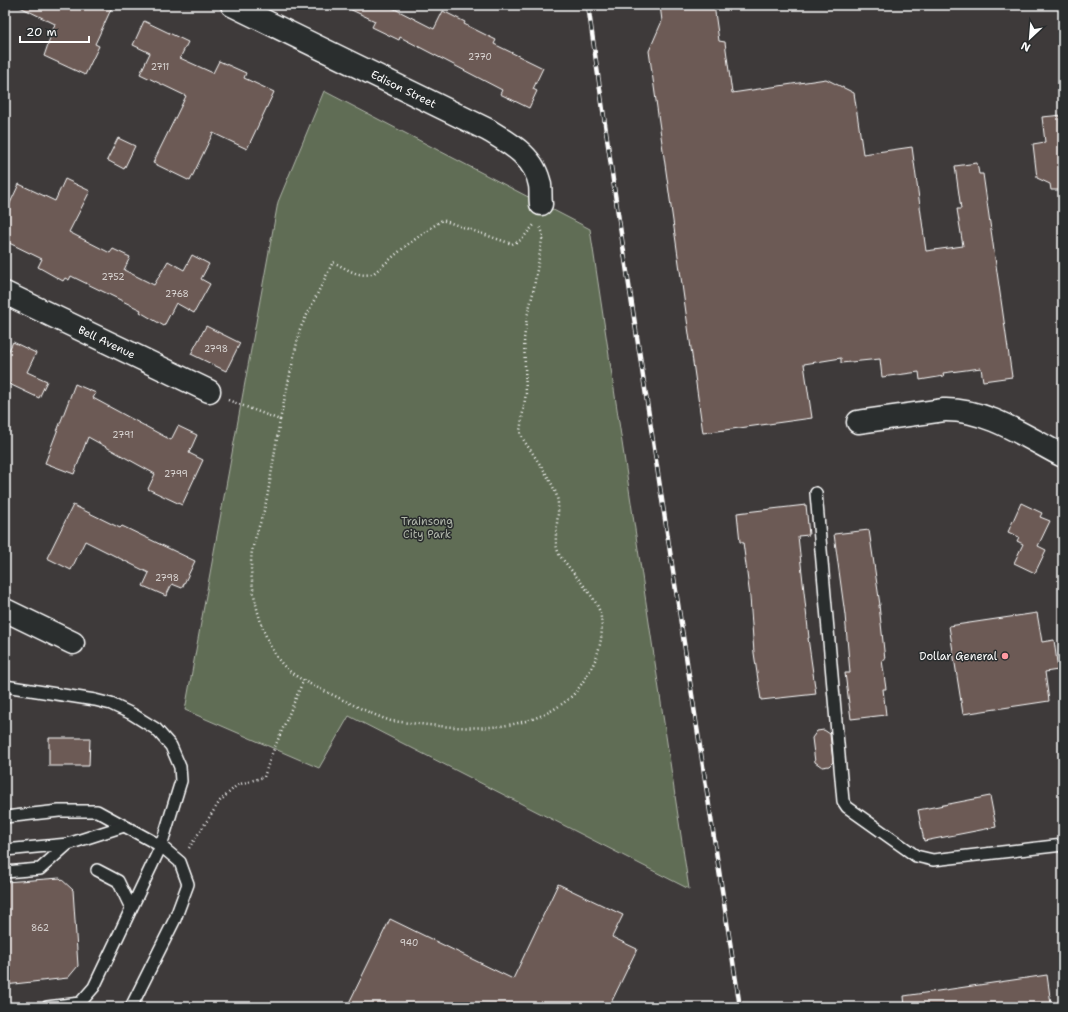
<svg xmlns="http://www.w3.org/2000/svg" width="1068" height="1012" viewBox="0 0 1068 1012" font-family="'Shantell Sans',sans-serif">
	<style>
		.green { fill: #606d55; stroke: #b0b6aa }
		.building { fill: #6c5a55; stroke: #fff }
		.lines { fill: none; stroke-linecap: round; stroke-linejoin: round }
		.service-casing { stroke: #fff; stroke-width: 14 }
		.minor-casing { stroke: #fff; stroke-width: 25 }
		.path { stroke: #fff; stroke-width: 2.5; stroke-dasharray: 1 3; stroke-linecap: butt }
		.service { stroke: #2a2d2e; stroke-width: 11 }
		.minor { stroke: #2a2d2e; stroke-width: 22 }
		.rail-casing { stroke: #fff; stroke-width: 4.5 }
		.rail { stroke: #2a2d2e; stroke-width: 3; stroke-dasharray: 9; stroke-linecap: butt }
		.poi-dot { fill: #ff9aa2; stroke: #2a2d2e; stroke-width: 1.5 }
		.labels { text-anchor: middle; stroke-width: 3; stroke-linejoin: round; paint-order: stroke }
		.number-label { font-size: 9px; fill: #dad6d4 }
		.street-label { font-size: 11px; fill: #fff; stroke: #2a2d2e }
		.park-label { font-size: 11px; fill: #b0b6aa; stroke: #2a2d2e }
		.poi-label { font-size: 11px; fill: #fff; stroke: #2a2d2e; text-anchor: end }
	</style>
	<rect width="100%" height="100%" fill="#3e3a3a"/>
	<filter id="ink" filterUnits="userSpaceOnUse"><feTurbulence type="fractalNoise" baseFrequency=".025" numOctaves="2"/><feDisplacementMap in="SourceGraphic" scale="8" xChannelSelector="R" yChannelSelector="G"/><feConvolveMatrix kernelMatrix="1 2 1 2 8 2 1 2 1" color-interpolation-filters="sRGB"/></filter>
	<g filter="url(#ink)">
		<path class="green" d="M324 91 590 229 689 889 349 716 319 768 185 710 278 202Z"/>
		<g class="building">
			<path d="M16 5H113L95 44 99 46 85 75 44 56 55 24Z"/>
			<path d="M341 5H387L434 29 443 11 465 22 464 24 496 40 494 44 543 68 533 89 537 91 529 108 500 94 502 90 400 37 399 40 372 27 375 21Z"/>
			<path d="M660 5H714L719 41 725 42 732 93 826 79 854 93 863 154 912 147 926 251 963 246 957 209H961L955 166 977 163 979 174H983L1012 377 983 381 981 368 943 373 944 376 920 380 919 372 882 377 880 359 841 363V358L804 364 812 418 703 433 649 51 662 21Z"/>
			<path d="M144 21 188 42 180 58 213 73 219 61 246 73 244 78 274 92 247 149 213 133 190 181 153 163 186 96 140 74 150 53 133 45Z"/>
			<path d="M1063 115V191L1060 190H1051L1050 184 1037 178 1033 144 1045 142 1042 117Z"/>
			<path d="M118 138 135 146 124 169 107 160Z"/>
			<path d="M65 179 90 191 69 232 110 253 113 249 130 257 124 270 154 285 168 261 184 270 192 255 209 264 201 279 210 284 194 313 176 303 164 326 140 312 141 310 71 276 69 280 65 278 63 281 38 267 42 259 5 241V214L19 184 55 201Z"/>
			<path d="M206 326 240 343 226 371 191 354Z"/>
			<path d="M13 342 36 353 27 372 47 381 39 398 5 382V358Z"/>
			<path d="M75 384 96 393 93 398 171 440 178 426 197 435 189 453 203 460 182 505 148 489 155 474 88 437 74 474 45 463Z"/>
			<path d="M1021 503 1042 513 1040 517 1050 521 1038 546 1046 550 1035 573 1014 563 1023 544 1017 541 1019 537 1008 532Z"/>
			<path d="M73 505 120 528 122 526 195 561 182 588 172 584 166 596 143 586 149 573 85 541 71 570 47 558Z"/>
			<path d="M806 505 809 535 798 536 809 638H808L816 694 761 700 754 653 750 597 743 542H740L737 513Z"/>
			<path d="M869 530 880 605H879L885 660H882L886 689H883L886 715 851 719 845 673H850L845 615 834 534Z"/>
			<path d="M1037 613 1042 642 1054 640 1058 670 1045 672 1049 701 963 714 949 626Z"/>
			<path d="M824 730 830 734 833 762 829 766 822 767 815 762 812 738 817 731Z"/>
			<path d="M49 738H90L89 766H49Z"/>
			<path d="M990 796 996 827 924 841 918 810Z"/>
			<path d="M60 878 73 890 78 966 68 978 5 985V882Z"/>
			<path d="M558 884 623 915 612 937 637 949 609 1007H347L390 919 513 979Z"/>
			<path d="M1047 975 1051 1004 1030 1007H905L904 996Z"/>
		</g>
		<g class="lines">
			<defs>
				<g id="service">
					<path d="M816 493 843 801 847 807 916 856 933 860 1063 845"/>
					<path d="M5 686 95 700 111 704 132 714 156 729 171 746 180 767 181 781 161 846 94 987 80 1003 47 1007"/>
					<path d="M5 817 59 811H97L161 846 180 862 188 884 175 919 131 1007"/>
					<path d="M5 850 68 844 124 826"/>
					<path d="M97 870 118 881 131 908"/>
					<path d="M5 872 40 869 68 844"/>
				</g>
				<g id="minor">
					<path id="s1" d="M232 5 488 130C511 144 535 157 540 185 541 191 540 198 541 204"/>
					<path id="s2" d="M5 293 209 391"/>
					<path d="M858 422 944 410C987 409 1026 437 1063 456"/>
					<path d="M5 610 73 643"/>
				</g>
			</defs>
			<use href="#service" class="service-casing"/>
			<use href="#minor" class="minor-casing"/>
			<g class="path">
				<path d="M228 400 280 420 300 329 333 262C346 268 359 279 374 273L407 245 442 220 512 244 521 240 534 225"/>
				<path d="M280 420C275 449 271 479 265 507 261 522 255 536 252 551 247 582 262 646 286 668 300 681 321 689 339 698 356 706 373 715 391 721 451 727 523 740 572 696 579 689 584 680 589 672 599 656 605 632 600 613 597 599 577 578 568 566 565 562 561 558 559 554 550 535 564 512 555 491 550 480 544 470 537 460 531 450 523 442 520 431L526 393 524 339 527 317 533 293 540 252 543 234 540 226"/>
				<path d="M189 848 220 801 237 785 264 777 271 756 304 679"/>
			</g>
			<use href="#service" class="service"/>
			<use href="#minor" class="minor"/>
			<defs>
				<path id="rail" d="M588 5 615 194 740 1007"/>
			</defs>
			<use href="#rail" class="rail-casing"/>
			<use href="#rail" class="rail"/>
		</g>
	</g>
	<circle class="poi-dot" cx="1005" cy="656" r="4"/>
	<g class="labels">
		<g class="number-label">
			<text x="480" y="60">2770</text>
			<text x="160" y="70">2711</text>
			<text x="113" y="280">2752</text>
			<text x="177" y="297">2768</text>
			<text x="216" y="352">2798</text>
			<text x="123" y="438">2791</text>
			<text x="176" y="477">2799</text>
			<text x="167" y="581">2798</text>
			<text x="40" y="931">862</text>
			<text x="409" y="946">940</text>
		</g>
		<g class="street-label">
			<text dy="4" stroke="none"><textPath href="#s1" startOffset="191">Edison Street</textPath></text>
			<text dy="4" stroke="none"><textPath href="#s2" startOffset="113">Bell Avenue</textPath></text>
		</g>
		<g class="park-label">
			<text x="427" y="525">Trainsong<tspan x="427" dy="13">City Park</tspan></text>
		</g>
		<g class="poi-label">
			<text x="997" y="660">Dollar General</text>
		</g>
	</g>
	<rect width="1068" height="1012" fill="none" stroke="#2a2d2e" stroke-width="20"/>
	<rect x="10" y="10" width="1048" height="992" fill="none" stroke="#fff" stroke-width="1.5" filter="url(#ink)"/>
	<g transform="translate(1030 38) rotate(206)" stroke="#2a2d2e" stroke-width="3" paint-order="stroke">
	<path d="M0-3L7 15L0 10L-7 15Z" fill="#ffffff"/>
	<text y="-6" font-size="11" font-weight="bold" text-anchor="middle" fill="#ffffff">N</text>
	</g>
	<path d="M20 36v6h69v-6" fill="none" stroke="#ffffff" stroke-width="2"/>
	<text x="26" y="36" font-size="12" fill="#ffffff" stroke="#2a2d2e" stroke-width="3" paint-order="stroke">20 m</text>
</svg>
